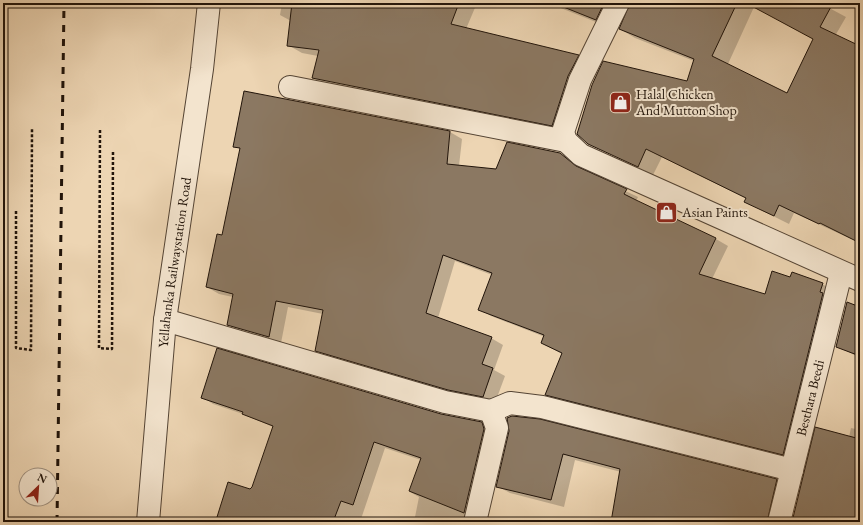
<svg xmlns="http://www.w3.org/2000/svg" width="863" height="525" viewBox="0 0 863 525" font-family="'EB Garamond',serif">
	<style>
		.shadow { fill: #0003; fill-rule: evenodd }
		.building { fill: #8b7862; stroke: #21140a }
		.lines { fill: none; stroke-linecap: round; stroke-linejoin: round }
		.street-casing { stroke: #544434; stroke-width: 24 }
		.path { stroke: #21140a; stroke-width: 2.5; stroke-dasharray: 3 2; stroke-linecap: butt }
		.street { stroke: #f3e4ce; stroke-width: 22 }
		.rail { stroke: #21140a; stroke-width: 3; stroke-dasharray: 7 7; stroke-linecap: butt }
		.labels { text-anchor: middle; stroke-width: 4; stroke-linejoin: round; paint-order: stroke }
		.poi-label { font-size: 14px; fill: #21140a; stroke: #f3e4ce; text-anchor: start }
		.street-label { font-size: 14px; fill: #21140a; stroke: #f3e4ce }
	</style>
	<rect width="100%" height="100%" fill="#edd5b3"/>
	<filter id="stains"><feTurbulence type="fractalNoise" baseFrequency=".005" numOctaves="4"/><feColorMatrix values="0 0 0 0 .2 0 0 0 0 .09 0 0 0 0 .02 0 0 0 .5 -.17"/></filter>
	<radialGradient id="worn" r=".72"><stop offset=".6" stop-color="#630" stop-opacity="0"/><stop offset="1" stop-color="#630" stop-opacity=".3"/></radialGradient>
	<g class="shadow">
		<path d="M282 3H477L466 29 578 56 592 64 566 133 327 86 313 78 318 56 302 53 288 45 291 21 280 15Z"/>
		<path d="M548 3H625L611 28Z"/>
		<path d="M631 3H820L846 17 835 36 860 47V243L794 213 789 224 745 202 747 199 662 157 653 175 589 144 688 82 694 61 635 38 620 29ZM754 7 814 39 788 94 728 64Z"/>
		<path d="M450 132 462 139 459 166 497 170 560 154 572 161 584 171 638 197 636 201 716 239 728 246 712 279 766 295 791 278 822 284 834 291 795 461 559 401 547 395 562 354 542 343 545 337 491 316 479 309 492 275 455 261 438 318 491 338 503 345 494 370 505 376 495 403 461 396 328 357 316 350 323 314 288 307 281 343 240 331 228 325 233 297 219 294 207 287 223 236 241 150 235 146Z"/>
		<path d="M860 308V358L837 346Z"/>
		<path d="M202 397 441 415 481 423 492 429 474 522H414L419 497 410 492 421 460 385 448 360 522H227L218 517 253 487 273 427 243 414 213 404Z"/>
		<path d="M851 428 860 430V522H793L849 437Z"/>
		<path d="M510 431 776 480 789 487 781 522H612L621 472 575 460 564 507 510 493 497 486Z"/>
	</g>
	<g class="building">
		<path d="M292 3H459L451 24 579 55 568 76 552 126 312 78 319 50 287 46Z"/>
		<path d="M556 3H604L596 20 556 4Z"/>
		<path d="M630 3H737L712 56 787 93 813 39 746 3H833L820 27 860 46V243L820 223 819 224 779 205 774 216 744 202 746 198 646 149 638 167 588 144 577 134 592 85 603 61 687 81 694 59 619 29Z"/>
		<path d="M244 91 450 131 447 164 496 169 507 142 560 153 576 166 627 189 624 194 636 200 716 238 699 274 765 294 772 271 790 277 792 272 823 283 820 292 823 293 783 455 545 395 562 353 541 343 544 335 478 310 492 273 443 255 426 313 492 337 482 364 493 368 483 397 448 390 315 351 323 310 276 301 269 337 227 325 233 294 206 287 217 234 222 235 240 148 233 147Z"/>
		<path d="M847 302 860 307V356L836 347Z"/>
		<path d="M217 348 441 414 482 422 484 429 464 513 409 491 421 458 374 442 353 505 341 501 333 522H232L217 517 228 482 250 489 252 487 273 426 242 414 243 412 201 398Z"/>
		<path d="M512 416 540 419 777 479 767 522H611L620 469 563 454 551 500 496 487 509 431 507 418Z"/>
		<path d="M815 427 860 439V522H792Z"/>
	</g>
	<g class="lines">
		<defs>
			<g id="street">
				<path d="M618 3 580 80 563 132 566 141 581 155 860 280"/>
				<path d="M290 87 566 141"/>
				<path d="M165 320 445 402 491 411 510 403 542 407 792 470"/>
				<path id="s1" d="M148 522 165 320 202 69 209 3"/>
				<path d="M475 522 497 428 491 411"/>
				<path id="s2" d="M779 522 841 273"/>
			</g>
		</defs>
		<use href="#street" class="street-casing"/>
		<g class="path">
			<path d="M100 130 99 348 112 349 113 151"/>
			<path d="M16 211V348L31 350 32 128"/>
		</g>
		<use href="#street" class="street"/>
		<path class="rail" d="M57 522 64 3"/>
	</g>
	<defs>
		<symbol id="shop-square" viewBox="-11 -11 22 22"><rect x="-9" y="-9" width="18" height="18" rx="4" fill="#8f2418" stroke="#f3e4ce"/><path d="M-5-2.5h2.3a2.7 3.5 0 0 1 5.4 0H5L5.5 6h-11ZM-1.5-2.5h3a1.5 2.3 0 0 0-3 0Z" fill="#fff"/></symbol>
	</defs>
	<g fill-rule="evenodd">
		<use href="#shop-square" x="608" y="90" width="25" height="25"/>
		<use href="#shop-square" x="654" y="200" width="25" height="25"/>
	</g>
	<g class="labels">
		<g class="poi-label">
			<text x="636" y="99">Halal Chicken<tspan x="636" dy="16">And Mutton Shop</tspan></text>
			<text x="682" y="217">Asian Paints</text>
		</g>
		<g class="street-label">
			<text dy="5" stroke="none"><textPath href="#s1" startOffset="261">Yellahanka Railwaystation Road</textPath></text>
			<text dy="5" stroke="none"><textPath href="#s2" startOffset="128">Besthara Beedi</textPath></text>
		</g>
	</g>
	<rect width="863" height="525" fill="none" stroke="#edd5b3" stroke-width="16"/>
	<rect x="4" y="4" width="855" height="517" fill="none" stroke="#21140a" stroke-width="2"/>
	<rect x="8" y="8" width="847" height="509" fill="none" stroke="#21140a"/>
	<g transform="translate(38 487) rotate(25)"><circle r="19" fill="#f3e4ce" stroke="#9f9180"/>
	<path d="M0-3L7 15L0 10L-7 15Z" fill="#8f2418"/>
	<text y="-6" font-size="11" font-weight="bold" text-anchor="middle" fill="#21140a">N</text>
	</g>
	<rect width="100%" height="100%" filter="url(#stains)"/>
	<rect width="100%" height="100%" fill="url(#worn)"/>
</svg>
